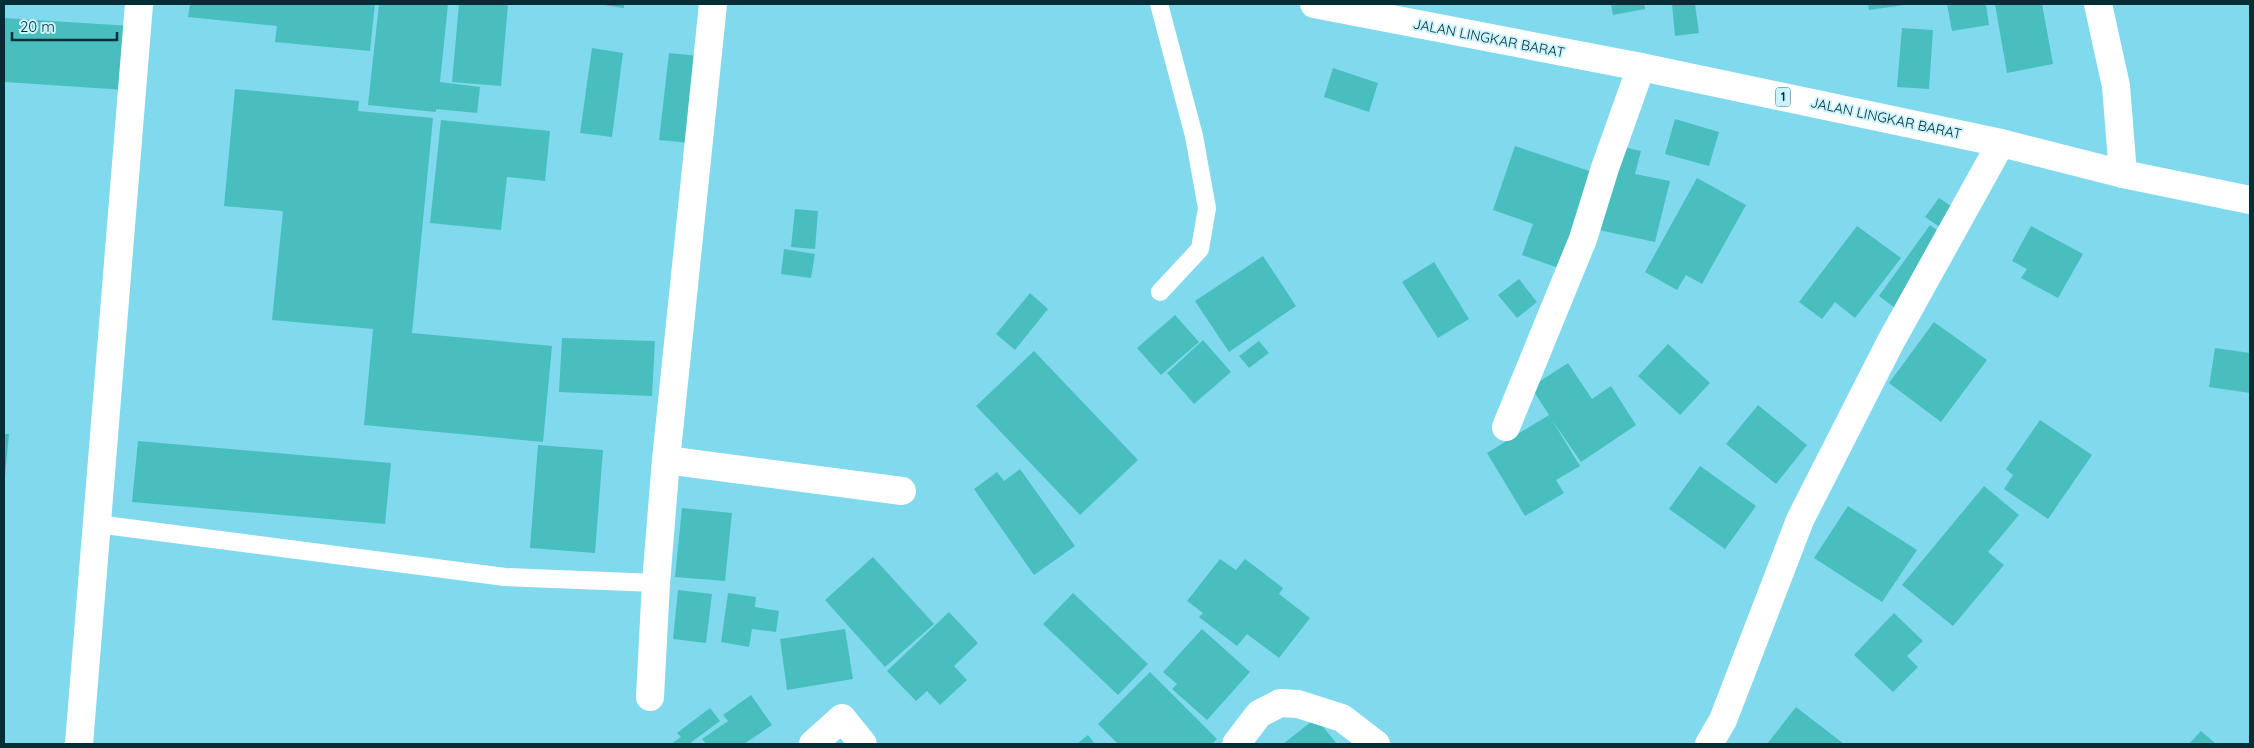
<svg xmlns="http://www.w3.org/2000/svg" width="2254" height="748" viewBox="0 0 2254 748" font-family="Quicksand,sans-serif">
	<style>
		.building { fill: #48bfbe }
		.lines { fill: none; stroke-linecap: round; stroke-linejoin: round }
		.lane { stroke: #fff; stroke-width: 18 }
		.street { stroke: #fff; stroke-width: 28 }
		.highway { stroke: #fff; stroke-width: 28 }
		.labels { text-anchor: middle; stroke-width: 4; stroke-linejoin: round; paint-order: stroke }
		.shield { fill: #caf3fd; stroke: #406871; stroke-width: 1 }
		.shield-label { font-size: 12px; font-weight: bold; fill: #052d35 }
		.street-label { font-size: 14px; fill: #052d35; stroke: #caf3fd }
	</style>
	<rect width="100%" height="100%" fill="#81d9ee"/>
	<g class="building">
		<path d="M190 4H375L370 51 275 42 277 26 188 17Z"/>
		<path d="M379 4H448L440 82 480 87 477 113 436 109V112L368 105Z"/>
		<path d="M459 4H508L501 86 452 82Z"/>
		<path d="M597 4H624V8Z"/>
		<path d="M1611 4H1644L1645 9 1613 15Z"/>
		<path d="M1672 4H1695L1699 33 1675 36Z"/>
		<path d="M1868 4H1904V5L1869 10Z"/>
		<path d="M1947 4H1986L1989 25 1952 31Z"/>
		<path d="M1995 4H2042L2053 64 2007 73Z"/>
		<path d="M4 18 131 26 126 90 4 82Z"/>
		<path d="M1902 28 1933 30 1929 89 1897 87Z"/>
		<path d="M592 48 623 53 612 137 580 133Z"/>
		<path d="M669 53 699 56 690 143 659 140Z"/>
		<path d="M1333 68 1378 83 1369 112 1324 97Z"/>
		<path d="M235 89 359 101 358 111 433 118 412 333 552 346 543 442 364 425 373 329 272 320 283 211 224 206Z"/>
		<path d="M1675 119 1719 132 1709 166 1665 154Z"/>
		<path d="M441 120 550 131 545 181 507 177 501 230 430 223Z"/>
		<path d="M1614 145 1641 151 1635 174 1670 181 1655 242 1594 229Z"/>
		<path d="M1515 146 1598 174 1564 270 1522 255 1533 224 1493 210Z"/>
		<path d="M1697 178 1746 205 1702 284 1686 275 1677 290 1645 272Z"/>
		<path d="M1939 198 1961 213 1947 232 1925 217Z"/>
		<path d="M795 209 818 211 815 249 791 247Z"/>
		<path d="M1930 225 1946 237 1895 308 1879 296Z"/>
		<path d="M1857 226 1901 258 1855 318 1835 302 1822 319 1799 302Z"/>
		<path d="M2031 226 2083 254 2058 298 2021 278 2027 269 2012 261Z"/>
		<path d="M784 249 815 254 811 278 781 274Z"/>
		<path d="M1263 256 1296 306 1229 352 1195 301Z"/>
		<path d="M1434 262 1469 319 1438 338 1402 282Z"/>
		<path d="M1519 279 1537 302 1517 318 1498 295Z"/>
		<path d="M1030 293 1048 309 1015 350 996 334Z"/>
		<path d="M1175 315 1199 342 1161 375 1137 348Z"/>
		<path d="M1934 322 1987 360 1941 422 1889 383Z"/>
		<path d="M562 338 655 341 652 396 559 392Z"/>
		<path d="M1203 340 1231 372 1194 404 1167 373Z"/>
		<path d="M1259 341 1269 353 1249 368 1239 356Z"/>
		<path d="M1668 344 1710 383 1680 415 1638 376Z"/>
		<path d="M2215 348 2250 353V393L2209 387Z"/>
		<path d="M1034 351 1138 460 1080 515 976 406Z"/>
		<path d="M1568 363 1592 399 1611 386 1636 425 1581 462 1552 420 1580 466 1556 480 1564 493 1525 516 1487 453 1549 415 1531 387Z"/>
		<path d="M1758 405 1807 445 1776 484 1726 444Z"/>
		<path d="M2040 420 2092 455 2048 519 2004 489 2013 475 2006 469Z"/>
		<path d="M4 434H9L5 476H4Z"/>
		<path d="M138 441 391 463 385 524 132 502Z"/>
		<path d="M538 445 603 450 595 553 530 548Z"/>
		<path d="M1700 466 1756 506 1725 549 1669 509Z"/>
		<path d="M1020 469 1075 546 1034 575 974 489 997 472 1004 481Z"/>
		<path d="M1984 486 2019 515 1988 552 2004 565 1953 626 1902 585Z"/>
		<path d="M1848 506 1917 550 1882 602 1814 558Z"/>
		<path d="M682 508 732 513 725 581 675 577Z"/>
		<path d="M873 557 934 624 885 667 825 600Z"/>
		<path d="M1220 559 1236 570 1245 559 1283 588 1279 594 1310 618 1279 658 1247 634 1237 646 1199 617 1203 613 1187 601Z"/>
		<path d="M678 590 712 594 706 643 673 639Z"/>
		<path d="M728 593 756 597 755 607 779 611 776 632 752 629 749 647 721 642Z"/>
		<path d="M1073 593 1148 664 1118 695 1043 624Z"/>
		<path d="M949 612 978 643 954 666 967 680 940 705 927 691 916 701 887 671Z"/>
		<path d="M1894 613 1923 641 1907 656 1918 667 1893 692 1854 655Z"/>
		<path d="M845 629 853 679 787 690 780 639Z"/>
		<path d="M1202 629 1250 672 1207 720 1172 689 1177 684 1163 672Z"/>
		<path d="M1150 672 1217 739 1212 744H1118L1098 724Z"/>
		<path d="M751 695 772 725 744 744H706L702 739 728 721 723 715Z"/>
		<path d="M1796 707 1844 744H1767Z"/>
		<path d="M710 708 720 721 689 744H671L681 737 677 733Z"/>
		<path d="M1316 718 1337 744H1283Z"/>
		<path d="M2201 731 2216 744H2189Z"/>
		<path d="M1088 735 1095 744H1077Z"/>
	</g>
	<g class="lines">
		<g class="lane">
			<path d="M1159 4 1194 136 1207 208 1200 249 1160 292"/>
			<path d="M97 524 505 577 656 583"/>
		</g>
		<g class="street">
			<path d="M2098 4 2116 86 2123 174"/>
			<path d="M1506 427 1583 239 1605 168 1641 67"/>
			<path d="M666 460 902 491"/>
			<path d="M650 697 656 583 666 460 713 4"/>
			<path d="M79 744 139 4"/>
			<path d="M813 744 842 718 863 744"/>
			<path d="M1236 744 1259 714 1280 703 1298 704 1342 718 1376 744"/>
			<path d="M1709 744 1723 720 1800 520 1890 343 2001 143"/>
		</g>
		<path class="highway" d="M1314 4 1641 67 2001 143 2123 174 2250 200"/>
	</g>
	<g class="labels">
		<rect class="shield" x="1775.5" y="87.5" width="15" height="19" rx="4"/>
		<g class="shield-label">
			<text x="1783" y="101">1</text>
		</g>
		<g class="street-label">
			<text transform="translate(1489 38) rotate(11)" y="5">JALAN LINGKAR BARAT</text>
			<text transform="translate(1886 118) rotate(12)" y="5">JALAN LINGKAR BARAT</text>
		</g>
	</g>
	<rect width="2254" height="748" fill="none" stroke="#052d35" stroke-width="10"/>
	<path d="M12 32v8h105v-8" fill="none" stroke="#052d35" stroke-width="2.5"/>
	<text x="20" y="32" font-size="15" fill="#052d35" stroke="#caf3fd" stroke-width="4" paint-order="stroke">20 m</text>
</svg>
